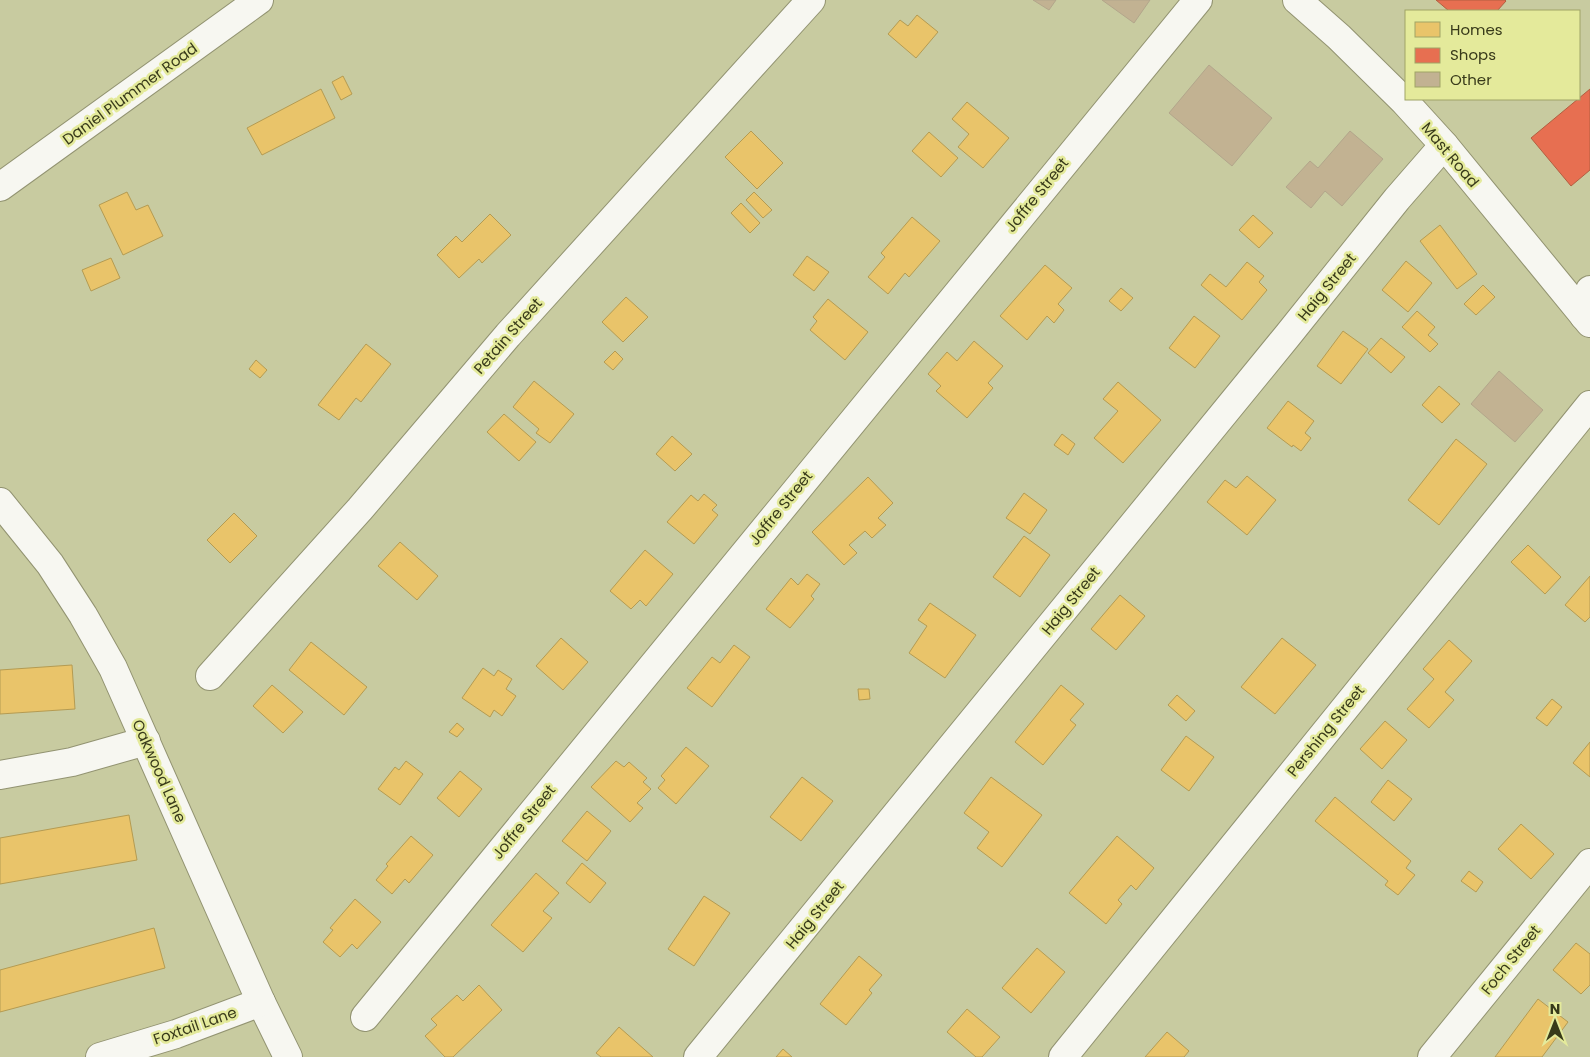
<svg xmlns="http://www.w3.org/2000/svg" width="1590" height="1057" viewBox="0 0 1590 1057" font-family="Poppins,sans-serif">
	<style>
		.homes { fill: #e9c46a; stroke: #b49b52 }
		.shops { fill: #e76f51; stroke: #b25f40 }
		.building { fill: #c2b292; stroke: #b2a68b }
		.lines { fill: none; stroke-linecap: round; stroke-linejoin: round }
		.minor-casing { stroke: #929371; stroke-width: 30 }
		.major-casing { stroke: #929371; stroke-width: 30 }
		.minor { stroke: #f7f7f1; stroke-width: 28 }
		.major { stroke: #f7f7f1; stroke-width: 28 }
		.labels { text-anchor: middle; stroke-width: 5; stroke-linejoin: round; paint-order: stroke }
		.street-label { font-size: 15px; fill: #383a1a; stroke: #e4ea9b }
	</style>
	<rect width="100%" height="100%" fill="#c8cba0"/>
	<g class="homes">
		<path d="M917 15 938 32 916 58 888 34 900 20 908 26Z"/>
		<path d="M343 76 352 94 341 100 332 82Z"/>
		<path d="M321 89 335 118 262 155 247 128Z"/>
		<path d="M967 102 1009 138 983 168 958 147 969 134 952 119Z"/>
		<path d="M751 131 783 163 757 189 725 157Z"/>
		<path d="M929 132 958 158 941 177 912 151Z"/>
		<path d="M127 192 136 210 148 205 163 236 123 255 99 205Z"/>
		<path d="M754 192 772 210 763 218 746 200Z"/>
		<path d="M741 203 760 223 750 233 731 213Z"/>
		<path d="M490 214 511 235 482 263 479 259 459 278 437 255 456 236 462 242Z"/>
		<path d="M1253 215 1273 233 1259 248 1239 230Z"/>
		<path d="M912 217 940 241 909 277 905 273 888 294 868 277 885 257 881 253Z"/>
		<path d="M1440 225 1477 274 1457 289 1420 241Z"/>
		<path d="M807 256 829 272 814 291 793 275Z"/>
		<path d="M111 258 120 278 91 291 82 270Z"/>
		<path d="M1406 261 1432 283 1408 312 1382 290Z"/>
		<path d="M1247 262 1264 276 1259 282 1267 290 1242 320 1201 285 1210 274 1226 287Z"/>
		<path d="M1045 265 1072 288 1058 304 1064 310 1054 323 1047 316 1027 340 1000 316Z"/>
		<path d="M1483 285 1495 297 1476 315 1464 304Z"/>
		<path d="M1121 288 1133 298 1121 311 1109 301Z"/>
		<path d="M626 297 648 317 623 342 602 322Z"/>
		<path d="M828 299 868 332 845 360 810 330 817 321 813 317Z"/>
		<path d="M1417 311 1435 327 1428 335 1438 344 1430 352 1402 327Z"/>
		<path d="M1194 316 1220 336 1195 368 1169 348Z"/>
		<path d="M1343 331 1368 349 1341 384 1317 366Z"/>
		<path d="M1381 338 1405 357 1391 373 1368 353Z"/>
		<path d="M974 341 1003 366 988 383 993 388 967 418 936 391 941 386 928 374 947 352 957 361Z"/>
		<path d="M366 344 391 364 361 402 356 398 339 420 318 405Z"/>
		<path d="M615 351 623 359 613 370 604 362Z"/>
		<path d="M256 360 267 370 260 378 249 369Z"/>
		<path d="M534 381 574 414 550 443 536 433 539 429 513 407Z"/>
		<path d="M1118 382 1161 420 1123 463 1094 438 1118 411 1103 399Z"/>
		<path d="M1439 386 1460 404 1442 423 1422 405Z"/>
		<path d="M1288 401 1314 421 1305 433 1311 438 1301 451 1293 445 1292 447 1267 428Z"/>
		<path d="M504 414 536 442 519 461 487 432Z"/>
		<path d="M1062 434 1075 444 1068 455 1054 445Z"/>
		<path d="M672 436 692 454 675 471 656 454Z"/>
		<path d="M1456 439 1487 464 1439 525 1408 500Z"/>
		<path d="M1247 476 1276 500 1247 535 1207 502 1225 480 1236 488Z"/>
		<path d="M868 477 893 503 878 518 886 525 872 538 865 531 849 545 857 553 844 565 812 532Z"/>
		<path d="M1024 493 1047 510 1030 534 1006 518Z"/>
		<path d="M704 494 717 505 712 510 718 515 694 544 667 522 691 495 698 501Z"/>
		<path d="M234 513 257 536 230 563 207 540Z"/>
		<path d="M1024 536 1050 555 1020 597 993 577Z"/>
		<path d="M400 542 438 576 417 600 378 566Z"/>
		<path d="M1528 545 1561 577 1545 594 1511 562Z"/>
		<path d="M645 550 673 574 646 606 640 600 631 609 610 591Z"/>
		<path d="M807 574 820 584 811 596 814 599 790 628 766 609 791 578 798 585Z"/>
		<path d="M1590 576V617L1585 622 1565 605Z"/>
		<path d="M1120 595 1145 616 1116 650 1091 629Z"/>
		<path d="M930 603 976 635 945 678 909 653 927 626 918 620Z"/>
		<path d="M561 638 588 662 563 690 536 666Z"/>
		<path d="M1282 638 1316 665 1275 714 1241 687Z"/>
		<path d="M1449 640 1472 661 1445 692 1454 700 1429 728 1407 709 1434 679 1423 669Z"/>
		<path d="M311 642 367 687 344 715 289 670Z"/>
		<path d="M734 645 750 657 712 707 687 688 712 657 720 663Z"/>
		<path d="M72 665 75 709 0 714V670Z"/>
		<path d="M483 668 494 676 498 670 512 679 506 689 516 696 502 716 494 710 490 717 462 698Z"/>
		<path d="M272 685 303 712 283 733 253 706Z"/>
		<path d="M1061 685 1084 704 1070 720 1076 725 1043 765 1015 742Z"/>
		<path d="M858 689H869L870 699 859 700Z"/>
		<path d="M1177 695 1195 711 1186 721 1168 705Z"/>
		<path d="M1552 699 1562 707 1547 726 1536 718Z"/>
		<path d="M1385 721 1407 740 1382 769 1360 749Z"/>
		<path d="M457 723 464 729 457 737 449 732Z"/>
		<path d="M1186 736 1214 757 1189 791 1161 770Z"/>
		<path d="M1590 742V777L1573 763Z"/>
		<path d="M686 747 709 766 676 804 658 788 665 780 661 776Z"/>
		<path d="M406 761 423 774 400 805 378 789 395 767 399 770Z"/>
		<path d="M616 761 624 767 629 762 647 778 643 782 651 789 637 803 643 808 630 822 591 787Z"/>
		<path d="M460 771 482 789 459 817 437 798Z"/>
		<path d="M802 777 833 801 801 841 770 817Z"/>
		<path d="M991 777 1042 815 1002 867 977 848 989 832 964 813Z"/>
		<path d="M1388 780 1412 799 1394 821 1371 802Z"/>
		<path d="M1335 797 1411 861 1406 868 1415 875 1398 895 1385 885 1388 881 1315 821Z"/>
		<path d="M587 811 611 831 587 861 562 841Z"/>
		<path d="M129 815 137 860 0 884V838Z"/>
		<path d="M1521 824 1554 854 1531 879 1498 849Z"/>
		<path d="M411 836 433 855 409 883 405 879 392 894 376 880 388 866 386 864Z"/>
		<path d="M1117 836 1154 868 1136 890 1131 885 1118 900 1122 904 1106 924 1069 893Z"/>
		<path d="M582 863 606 883 590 903 566 883Z"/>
		<path d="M1469 871 1483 882 1476 892 1461 881Z"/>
		<path d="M536 873 559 893 543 911 552 918 523 952 491 925Z"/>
		<path d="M704 896 730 913 694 966 668 949Z"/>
		<path d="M355 899 381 922 357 949 352 944 340 957 323 942 333 930 330 928Z"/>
		<path d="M154 928 165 968 0 1012V970Z"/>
		<path d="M1576 943 1590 954V985L1581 994 1553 970Z"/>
		<path d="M1037 948 1065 972 1031 1013 1002 988Z"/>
		<path d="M859 956 882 975 869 990 872 993 846 1025 820 1004Z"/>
		<path d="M479 985 502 1010 453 1057H445L425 1036 437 1025 431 1019 457 995 463 1001Z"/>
		<path d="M1538 999 1568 1022 1542 1057H1495Z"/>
		<path d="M967 1009 1000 1037 982 1057H976L947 1032Z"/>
		<path d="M619 1027 653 1057H601L596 1053Z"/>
		<path d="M1167 1032 1189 1051 1184 1057H1145Z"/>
		<path d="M783 1049 792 1057H776Z"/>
	</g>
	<g class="shops">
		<path d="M1436 0H1505L1506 1 1497 11H1449Z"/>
		<path d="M1590 89V170L1571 186 1531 138Z"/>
	</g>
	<g class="building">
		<path d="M1033 0H1056L1049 10Z"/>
		<path d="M1102 0H1150L1134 23Z"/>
		<path d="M1209 65 1272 118 1232 166 1169 113Z"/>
		<path d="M1350 131 1383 159 1342 206 1325 191 1311 208 1286 187 1310 161 1318 168Z"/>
		<path d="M1499 371 1543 410 1515 442 1471 404Z"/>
	</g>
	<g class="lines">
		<defs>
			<g id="minor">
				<path d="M0 187 259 0"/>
				<path d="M1584 316 1590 290"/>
				<path d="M0 502 50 564 83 615 113 668 261 1002 288 1057"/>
				<path d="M210 676 360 509 508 335 811 0"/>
				<path d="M0 775 72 762 146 741"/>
				<path d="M365 1017 1198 0"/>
				<path d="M100 1057 176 1034 261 1002"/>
				<path d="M698 1057 1288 335 1397 199 1444 145"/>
				<path d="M1063 1057 1590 405"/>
				<path d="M1432 1057 1590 863"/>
			</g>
			<path id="major" d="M1297 0 1339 37 1404 101 1444 145 1590 323"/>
		</defs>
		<use href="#minor" class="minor-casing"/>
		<use href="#major" class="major-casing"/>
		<use href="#minor" class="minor"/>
		<use href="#major" class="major"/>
	</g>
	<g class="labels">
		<g class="street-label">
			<text transform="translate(130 94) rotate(-36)" y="5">Daniel Plummer Road</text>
			<text transform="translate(1450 155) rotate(50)" y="5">Mast Road</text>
			<text transform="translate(1037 195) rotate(-51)" y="5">Joffre Street</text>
			<text transform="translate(1327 287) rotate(-51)" y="5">Haig Street</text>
			<text transform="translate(508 336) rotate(-49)" y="5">Petain Street</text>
			<text transform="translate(781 508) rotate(-51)" y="5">Joffre Street</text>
			<text transform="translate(1071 601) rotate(-51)" y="5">Haig Street</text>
			<text transform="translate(1326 731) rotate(-51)" y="5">Pershing Street</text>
			<text transform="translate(159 771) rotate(66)" y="5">Oakwood Lane</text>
			<text transform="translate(524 822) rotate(-51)" y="5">Joffre Street</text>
			<text transform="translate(815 915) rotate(-51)" y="5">Haig Street</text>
			<text transform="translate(1511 960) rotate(-51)" y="5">Foch Street</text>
			<text transform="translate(195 1026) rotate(-19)" y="5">Foxtail Lane</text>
		</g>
	</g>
	<rect x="1405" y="10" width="175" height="90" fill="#e4ea9b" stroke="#9fa467"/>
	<rect x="1415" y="22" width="25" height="15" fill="#e9c46a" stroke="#9fa467"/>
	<text x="1450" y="35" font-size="15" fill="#383a1a">Homes</text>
	<rect x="1415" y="48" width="25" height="15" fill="#e76f51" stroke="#9fa467"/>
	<text x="1450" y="60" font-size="15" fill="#383a1a">Shops</text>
	<rect x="1415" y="72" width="25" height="15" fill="#c2b292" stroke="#9fa467"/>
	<text x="1450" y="85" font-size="15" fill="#383a1a">Other</text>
	<g transform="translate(1555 1022)" stroke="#e4ea9b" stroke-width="4" paint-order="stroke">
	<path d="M0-4L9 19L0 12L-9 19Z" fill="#383a1a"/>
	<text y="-8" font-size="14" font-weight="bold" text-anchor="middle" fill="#383a1a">N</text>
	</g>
</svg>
